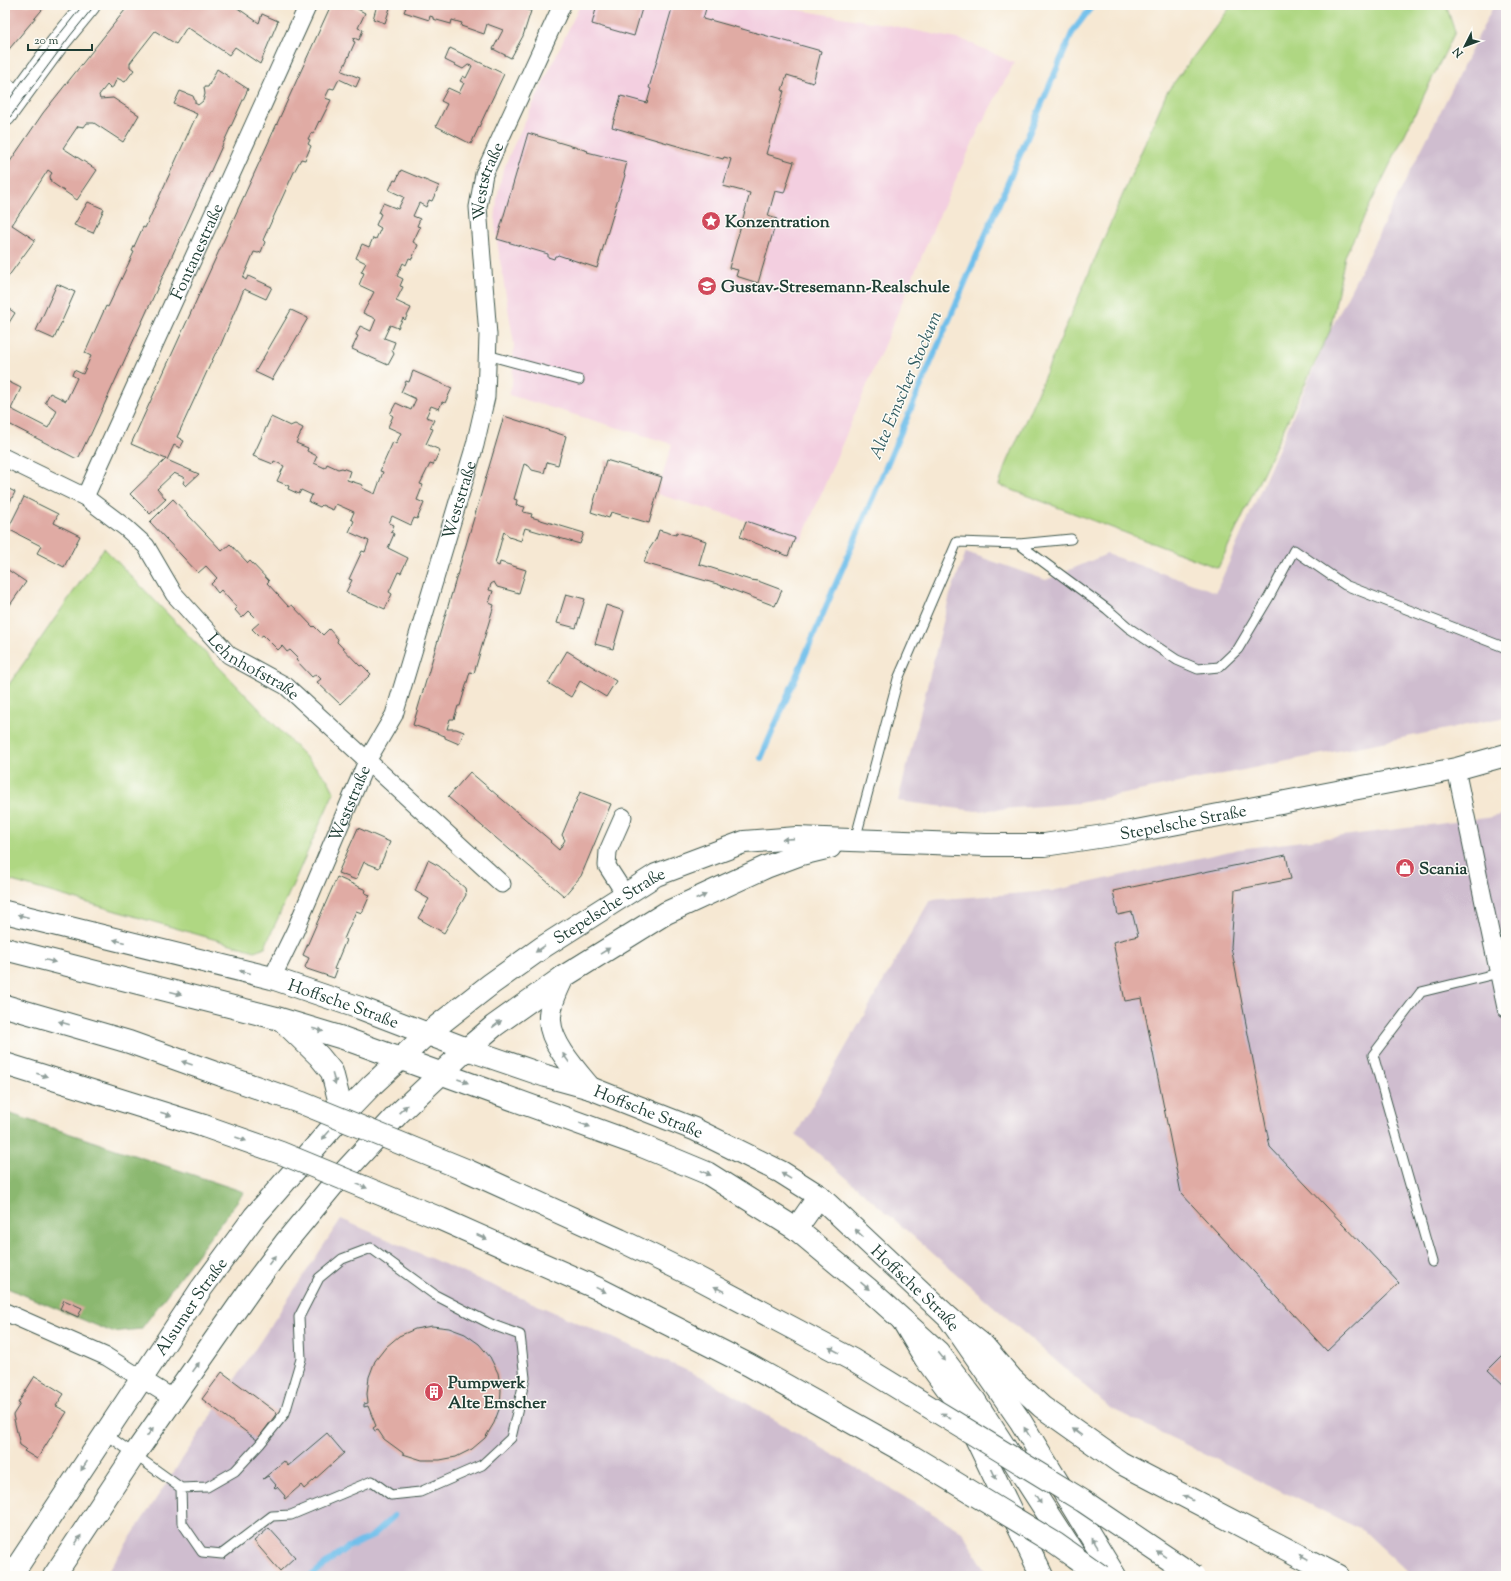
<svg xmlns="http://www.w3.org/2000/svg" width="1511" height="1581" viewBox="0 0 1511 1581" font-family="'Sorts Mill Goudy',serif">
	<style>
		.built { fill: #f3cfe0 }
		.industrial { fill: #cfbdcf }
		.green { fill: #afd782; stroke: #678a5b }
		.forest { fill: #8bb870; stroke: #557a52 }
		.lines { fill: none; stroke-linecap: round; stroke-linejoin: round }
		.stream { stroke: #70bfeb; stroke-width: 6 }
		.building { fill: #e0aba4 }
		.service-casing { stroke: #3f574c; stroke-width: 11 }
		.minor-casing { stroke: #3f574c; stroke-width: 19 }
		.tertiary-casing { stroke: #3f574c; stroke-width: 24 }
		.secondary-casing { stroke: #3f574c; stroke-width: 24 }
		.motorway-casing { stroke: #3f574c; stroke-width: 24 }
		.service { stroke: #fff; stroke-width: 9 }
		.minor { stroke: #fff; stroke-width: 17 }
		.tertiary { stroke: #fff; stroke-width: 22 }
		.secondary { stroke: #fff; stroke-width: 22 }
		.motorway { stroke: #fff; stroke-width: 22 }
		.tram { stroke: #1f3d34; stroke-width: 1 }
		.motorway-bridge-casing { stroke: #3f574c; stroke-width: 24; stroke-linecap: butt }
		.motorway-bridge { stroke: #fff; stroke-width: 22 }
		.oneway { fill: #8f9e9a }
		.labels { text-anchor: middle; stroke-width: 3; stroke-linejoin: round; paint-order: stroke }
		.street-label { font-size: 17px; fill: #1f3d34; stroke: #fdfcf7 }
		.poi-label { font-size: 17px; font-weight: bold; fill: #1f3d34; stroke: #fdfcf7; text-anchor: start }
		.water-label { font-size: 18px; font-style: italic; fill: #335e62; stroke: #fdfcf7 }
	</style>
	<rect width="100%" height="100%" fill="#fdfcf7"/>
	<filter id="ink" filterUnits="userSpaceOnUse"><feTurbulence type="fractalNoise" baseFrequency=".025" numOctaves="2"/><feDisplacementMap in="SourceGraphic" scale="8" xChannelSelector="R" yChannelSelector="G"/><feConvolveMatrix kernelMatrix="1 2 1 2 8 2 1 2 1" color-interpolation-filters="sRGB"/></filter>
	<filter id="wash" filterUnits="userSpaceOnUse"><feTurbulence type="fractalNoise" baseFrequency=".012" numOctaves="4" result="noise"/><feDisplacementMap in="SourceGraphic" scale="16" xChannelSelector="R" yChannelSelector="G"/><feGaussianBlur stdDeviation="0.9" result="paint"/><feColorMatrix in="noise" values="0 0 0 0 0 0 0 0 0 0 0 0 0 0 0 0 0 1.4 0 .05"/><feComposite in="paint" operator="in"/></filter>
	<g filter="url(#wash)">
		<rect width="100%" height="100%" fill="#f6e8d3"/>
		<path class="built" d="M580 5H768L884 24 966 41 1014 63 978 131 934 227 801 541 764 526 657 494 672 444 509 395 512 385 514 344 498 248 495 223 497 198 502 174 511 151Z"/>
		<g class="industrial">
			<path d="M1494 5H1506V717L1079 803 976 811 898 801 950 595 966 552 1046 580 1107 554 1216 592 1330 331Z"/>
			<path d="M1506 814V1576H1412L1364 1531 1110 1408 796 1134 930 900 1052 891 1239 849 1486 818Z"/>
			<path d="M341 1219 704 1378 962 1531 989 1576H105Z"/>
		</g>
		<g class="green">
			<path d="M1232 5H1446L1455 32 1345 256 1330 331 1218 568 999 485 1005 468 1167 92Z"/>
			<path d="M104 548 328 780 334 792 265 947 255 951 5 879V690Z"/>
		</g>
		<path class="forest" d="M5 1112 244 1192 141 1329 112 1332 5 1287Z"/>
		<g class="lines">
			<g class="stream">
				<path d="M761 758 1073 31 1093 5"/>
				<path d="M311 1576 346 1548 371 1537 394 1516"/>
			</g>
		</g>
		<g id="blocks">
			<g class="building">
				<path d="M5 5H46L5 54Z"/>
				<path d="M129 5H233L259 23 262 14 278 21 260 64 235 47 229 55 187 27 176 44 155 31 130 63V67L134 70 125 82 117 78 113 87 110 88 107 85 99 95 100 99 113 98 139 115 123 142 94 123H87L84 127 78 126 63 148 97 170 77 200 51 182 50 176 52 173 48 170 12 225 35 240 5 281V169L43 113Z"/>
				<path d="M331 5H350L365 13 358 28 363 30 359 40 354 38 353 41 355 42 342 71 360 78 356 87 339 79 334 89 330 88 325 98 331 100 320 122 319 121 313 134 311 133 308 139 310 140 308 144 311 146 305 160 301 159 294 172 263 240 265 242 261 252 258 253 254 252 243 278 246 280 248 276 272 287 266 299 244 289 219 349 215 354 177 437 184 441 180 448 174 445 167 460 199 474 186 486 183 483 185 478 174 473 157 489 166 499 150 514 130 494 166 459 131 444Z"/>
				<path d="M377 5H391L385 23 373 19Z"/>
				<path d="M401 5H510L531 11 523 36 511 58 493 49 503 30 487 24 484 34 461 26 462 23 452 20 451 24 433 19V17L430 16 429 20 404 12 406 7Z"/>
				<path d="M597 5H643L634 36 592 24Z"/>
				<path d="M673 5H707L703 19 710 21V20L821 51 813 83 787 75 782 90 784 91 766 154 794 162 784 193 775 191 768 216 777 219 758 283 736 276 738 270 729 268 750 193 723 186 731 159 724 157 723 159 612 127 621 96 647 103 651 89 649 88Z"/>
				<path d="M450 48 504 74 471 144 436 126 447 104 441 101 448 88 459 93 464 83 460 81 463 76 466 78 472 66 468 65 463 69 445 60Z"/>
				<path d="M217 69 248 89 90 436H89L79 457 75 458 5 422V380L21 388 11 409 48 428 57 411 45 402 50 393 66 401 77 378 72 375 74 370 83 374 91 356 85 353 106 306 108 307 134 252 132 251 143 227 145 228 197 114 174 104 180 91 193 96 195 101V103L198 105 203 101 205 94 204 87H208Z"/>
				<path d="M528 133 588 151 587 152 627 162 624 174 625 175 597 268 558 255 557 256H555L554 259 548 257V254L497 239Z"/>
				<path d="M401 170 439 186 432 201 429 200 426 207 419 203 413 216 420 219 417 226 420 227 413 242 418 245 412 259 409 258 406 265 403 263 397 276 403 279 400 286 403 287 396 301 411 308 405 320 403 318 398 328 390 325 384 338 395 342 392 350 394 354 388 365 352 349 358 336 356 335 360 326 371 331 376 319 363 313 374 292 359 285 364 273 361 272 366 263 356 258 362 244 369 247 373 238 376 239 381 228 376 225 381 214 379 213 383 203 398 209 404 197 389 190 394 180 396 181Z"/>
				<path d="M88 202 104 209 93 233 74 225Z"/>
				<path d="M57 284 75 292 54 339 36 331Z"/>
				<path d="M5 306 15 313 5 329Z"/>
				<path d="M291 310 308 318 272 380 255 372Z"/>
				<path d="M413 371 452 388 445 403 442 402 439 409 431 406 426 417 434 420 430 428 433 429 426 444 440 450 433 465 430 464 420 484 423 485 417 500 424 503 417 519 414 518 411 525 392 516 389 523 394 525 391 532 394 534 388 548 408 558 401 573 398 572 389 592 392 594 385 609 346 592 352 580 349 579 362 551 365 552 369 541 349 532 354 521 351 519 354 512 336 504 333 510 322 505 320 507 309 502 312 495 301 490 299 494 288 489 289 486 277 481 284 466 274 461 273 464 253 456 271 417 290 426 295 424 303 428 296 443 308 448 307 451 317 456 314 463 325 468 327 464 338 469 342 468 350 471 347 480 363 485 362 488 375 494 383 472 380 471 393 442 396 444 401 433 388 427 393 416 390 414 396 403 411 410 416 399 401 392 406 381 409 382Z"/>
				<path d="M504 416 566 436 558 465 547 462 544 473 532 470 529 466 524 464 514 499 517 500 516 505 525 507 523 512 532 514 531 517 584 533 580 544 525 528 521 541 509 537 504 531 495 564 499 566 500 562 526 570 519 593 497 587 494 582 491 584 489 590 493 591 489 603 494 605 474 673 470 672 460 706H458L454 719H450L447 729H456L464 732 459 744 445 738V736L413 725Z"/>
				<path d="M606 460 662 477 649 523 611 512 609 518 591 512Z"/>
				<path d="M5 487 15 492 5 512Z"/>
				<path d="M24 497 58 514 54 523 80 536 64 567 37 553 41 546 8 529Z"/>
				<path d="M173 499 222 551 230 544 248 563 250 561 269 581 267 583 289 607 292 605 313 627 314 626 323 635 329 629 338 639 337 642 360 666 362 665 371 674 340 704 317 682 321 679 316 674 312 677 296 660 298 658 290 650 287 652 282 646 278 650 263 635 260 637 252 629 260 622 249 611 242 618 235 610 237 608 221 590 218 593 211 584 217 578 206 566 198 573 150 522Z"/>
				<path d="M746 521 795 538 788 556 740 537Z"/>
				<path d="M659 530 676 535 677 532 706 541 699 564 750 580 758 581 782 590 775 606 717 584 644 563 648 551 656 539Z"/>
				<path d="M5 568 26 582 5 612Z"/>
				<path d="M566 594 585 599 576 628 557 623Z"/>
				<path d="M606 605 624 611 613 649 595 644Z"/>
				<path d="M567 651 616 681 606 697 580 681 571 697 548 683Z"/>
				<path d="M470 772 551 841 550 842 559 850 565 840 562 835 580 792 611 804 581 876 564 896 448 797Z"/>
				<path d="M358 828 390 842 379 868 364 862 356 880 338 873Z"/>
				<path d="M1286 855 1291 879 1235 890 1231 947 1270 1147 1399 1283 1327 1351 1181 1193 1142 998 1125 1001 1113 942 1138 936 1132 912 1118 915 1113 891Z"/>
				<path d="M428 860 439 866 465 888 466 895 444 933 418 918 429 899 415 891Z"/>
				<path d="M337 877 366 890 365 893 370 895 362 913 356 911 344 939 346 940 334 969 337 970 334 978 307 969 305 967 309 958 303 955Z"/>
				<path d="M64 1300 82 1308 78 1317 60 1309Z"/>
				<path d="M432 1326 449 1328 465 1334 479 1344 490 1357 498 1373 501 1390 500 1407 494 1423 485 1438 472 1449 456 1457 440 1460H422L403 1454V1453L384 1439 378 1430 375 1431 373 1428 376 1426 368 1406 364 1407V1404L368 1403 367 1394 369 1377 375 1361 386 1347 399 1336 415 1329Z"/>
				<path d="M1506 1352V1387L1488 1370Z"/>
				<path d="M222 1372 277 1413 257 1440 202 1399Z"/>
				<path d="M35 1376 64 1394 56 1406 67 1412 37 1459 24 1451 26 1449 20 1445 13 1415 20 1404 18 1403Z"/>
				<path d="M327 1433 344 1453 304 1489 301 1485 285 1499 284 1498 285 1496 277 1487 275 1488 274 1487 276 1485 268 1476 263 1479 284 1461 288 1466Z"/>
				<path d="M269 1528 295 1557 280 1571 254 1541Z"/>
			</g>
		</g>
	</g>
	<g filter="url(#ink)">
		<use href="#blocks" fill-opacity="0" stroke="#3f574c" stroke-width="1"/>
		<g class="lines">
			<defs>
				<g id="service">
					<path d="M487 355 579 380"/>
					<path d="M1019 544 1107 609 1129 628 1177 660 1198 669 1219 667 1238 649 1269 597 1294 550 1345 585 1506 648"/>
					<path d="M855 840 898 679 957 542 1019 544 1071 539"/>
					<path d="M1432 1262 1373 1055 1421 992 1499 973"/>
					<path d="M106 1434 181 1488 182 1523 202 1552 222 1554 272 1516 291 1515 372 1481 391 1495 420 1492 482 1465 511 1438 525 1378 520 1335 493 1325 435 1295 371 1248 342 1259 319 1278 299 1317 301 1359 285 1413 260 1444 235 1471 207 1487 181 1488"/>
				</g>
				<g id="minor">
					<path d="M5 86 18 95"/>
					<path id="s1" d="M5 458 85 497 126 528 146 546 174 594 229 655 286 686 502 884"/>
					<path id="s2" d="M85 497 308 5"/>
					<path d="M1456 769 1506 1008"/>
					<path d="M623 817 608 851 607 866 625 894"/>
					<path id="s3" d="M272 978 295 931 367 761 394 715 475 445 486 397 488 335 478 207 484 174 562 5"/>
					<path d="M5 1312 107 1357 174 1399"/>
				</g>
				<g id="tertiary">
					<path id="s4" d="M5 912 272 978 360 1008 467 1049 546 1076 590 1088 694 1129 781 1172 819 1196 949 1318 1021 1422 1115 1576"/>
					<path d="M5 949 280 1019 343 1038 642 1146 707 1173 796 1229 867 1288 938 1352 975 1401 1077 1559"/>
					<path d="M563 977C557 990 549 1005 550 1021 551 1044 576 1071 590 1088"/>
					<path d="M283 1021 319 1056 332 1072 343 1115"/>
					<path d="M796 1229 819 1196"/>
					<path id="s5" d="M11 1576 201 1289 254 1217 343 1115 371 1086 427 1034 491 984 543 947 656 875 744 842 797 838 986 845H1044L1131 832 1456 769 1506 755"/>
					<path d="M54 1576 134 1455 249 1291 285 1243 337 1180 398 1114 467 1049 494 1026 563 977 666 913 766 867 801 854 830 847"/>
				</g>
				<path id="secondary" d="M5 115 57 44 89 5"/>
				<g id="motorway">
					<path d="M5 1006 129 1042 224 1076"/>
					<path d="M5 1064 204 1126"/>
					<path d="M949 1318 984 1346 1012 1379 1042 1407 1121 1463 1338 1576"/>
					<path d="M903 1321 925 1358 962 1409 1042 1576"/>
				</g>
			</defs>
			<use href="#service" class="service-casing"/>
			<use href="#minor" class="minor-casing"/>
			<use href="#tertiary" class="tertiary-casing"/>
			<use href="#secondary" class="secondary-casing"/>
			<use href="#motorway" class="motorway-casing"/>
			<use href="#service" class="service"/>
			<use href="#minor" class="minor"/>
			<use href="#tertiary" class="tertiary"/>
			<use href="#secondary" class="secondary"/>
			<use href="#motorway" class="motorway"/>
			<g class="tram">
				<path d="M5 106 23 80 83 5"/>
				<path d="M5 124 70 36 95 5"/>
			</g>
			<defs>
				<g id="motorway-bridge">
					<path d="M224 1076 302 1103 466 1170 620 1240 696 1277 851 1359 1083 1501 1194 1576"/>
					<path d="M204 1126 281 1153 441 1219 599 1289 749 1365 903 1451 1056 1544 1101 1576"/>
				</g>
			</defs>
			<use href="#motorway-bridge" class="motorway-bridge-casing"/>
			<use href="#motorway-bridge" class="motorway-bridge"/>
		</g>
		<defs><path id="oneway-solid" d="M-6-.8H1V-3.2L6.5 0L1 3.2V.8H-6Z"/></defs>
		<g class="oneway">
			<use href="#oneway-solid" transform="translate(788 839) rotate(176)"/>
			<use href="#oneway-solid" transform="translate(701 897) rotate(-25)"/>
			<use href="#oneway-solid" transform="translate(23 916) rotate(-165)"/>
			<use href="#oneway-solid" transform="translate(119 941) rotate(-166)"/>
			<use href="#oneway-solid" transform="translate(540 949) rotate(145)"/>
			<use href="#oneway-solid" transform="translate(605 951) rotate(-32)"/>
			<use href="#oneway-solid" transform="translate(50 961) rotate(14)"/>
			<use href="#oneway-solid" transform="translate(245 972) rotate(-166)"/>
			<use href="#oneway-solid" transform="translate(176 993) rotate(14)"/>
			<use href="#oneway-solid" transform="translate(64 1023) rotate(-163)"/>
			<use href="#oneway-solid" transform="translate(497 1024) rotate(-37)"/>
			<use href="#oneway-solid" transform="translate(318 1030) rotate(16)"/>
			<use href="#oneway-solid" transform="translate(566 1058) rotate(-125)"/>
			<use href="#oneway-solid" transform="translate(187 1063) rotate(-161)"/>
			<use href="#oneway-solid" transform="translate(42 1075) rotate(17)"/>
			<use href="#oneway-solid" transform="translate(334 1079) rotate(73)"/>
			<use href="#oneway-solid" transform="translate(463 1081) rotate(20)"/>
			<use href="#oneway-solid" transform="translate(403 1109) rotate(-43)"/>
			<use href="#oneway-solid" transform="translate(166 1114) rotate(18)"/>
			<use href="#oneway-solid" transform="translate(585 1125) rotate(20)"/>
			<use href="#oneway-solid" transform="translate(326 1135) rotate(131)"/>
			<use href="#oneway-solid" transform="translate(241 1139) rotate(20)"/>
			<use href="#oneway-solid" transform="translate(706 1173) rotate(26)"/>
			<use href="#oneway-solid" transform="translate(786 1176) rotate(-149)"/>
			<use href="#oneway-solid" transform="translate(362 1186) rotate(22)"/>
			<use href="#oneway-solid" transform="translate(859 1233) rotate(-137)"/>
			<use href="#oneway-solid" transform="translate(482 1237) rotate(24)"/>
			<use href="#oneway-solid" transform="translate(272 1260) rotate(-53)"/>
			<use href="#oneway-solid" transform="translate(865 1286) rotate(41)"/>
			<use href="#oneway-solid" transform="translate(719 1289) rotate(-152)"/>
			<use href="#oneway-solid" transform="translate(601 1290) rotate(26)"/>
			<use href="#oneway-solid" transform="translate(834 1350) rotate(-152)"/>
			<use href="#oneway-solid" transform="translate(942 1357) rotate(52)"/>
			<use href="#oneway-solid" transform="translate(196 1367) rotate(-55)"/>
			<use href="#oneway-solid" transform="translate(946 1416) rotate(-148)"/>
			<use href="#oneway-solid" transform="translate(150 1432) rotate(-55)"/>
			<use href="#oneway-solid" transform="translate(1027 1432) rotate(-122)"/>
			<use href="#oneway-solid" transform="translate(1077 1432) rotate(-144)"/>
			<use href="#oneway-solid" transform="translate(84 1466) rotate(124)"/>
			<use href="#oneway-solid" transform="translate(994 1474) rotate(65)"/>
			<use href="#oneway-solid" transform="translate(1188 1498) rotate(-153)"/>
			<use href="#oneway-solid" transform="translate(1038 1499) rotate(57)"/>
			<use href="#oneway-solid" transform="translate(78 1540) rotate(-57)"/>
			<use href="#oneway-solid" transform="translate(1095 1543) rotate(-122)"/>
			<use href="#oneway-solid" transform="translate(1161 1554) rotate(-146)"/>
			<use href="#oneway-solid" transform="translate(1304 1557) rotate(-151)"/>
		</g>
	</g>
	<defs>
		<symbol id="sight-disc" viewBox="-11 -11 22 22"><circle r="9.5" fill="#d1495b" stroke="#fdfcf7"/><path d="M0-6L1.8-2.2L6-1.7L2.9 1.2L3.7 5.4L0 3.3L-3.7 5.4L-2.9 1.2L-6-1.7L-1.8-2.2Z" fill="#fff"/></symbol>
		<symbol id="school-disc" viewBox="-11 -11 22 22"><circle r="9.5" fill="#d1495b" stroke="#fdfcf7"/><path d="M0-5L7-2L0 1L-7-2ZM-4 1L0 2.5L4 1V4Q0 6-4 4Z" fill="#fff"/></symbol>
		<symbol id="shop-disc" viewBox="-11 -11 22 22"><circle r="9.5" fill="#d1495b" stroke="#fdfcf7"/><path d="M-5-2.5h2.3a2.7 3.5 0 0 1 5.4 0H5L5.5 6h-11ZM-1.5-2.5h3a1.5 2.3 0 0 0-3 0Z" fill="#fff"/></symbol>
		<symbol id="building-disc" viewBox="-11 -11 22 22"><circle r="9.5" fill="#d1495b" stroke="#fdfcf7"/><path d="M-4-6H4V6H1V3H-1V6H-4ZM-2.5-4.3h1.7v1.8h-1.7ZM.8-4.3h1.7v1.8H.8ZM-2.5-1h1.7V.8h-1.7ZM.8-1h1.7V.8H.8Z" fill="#fff"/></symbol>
	</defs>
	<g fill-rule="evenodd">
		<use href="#sight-disc" x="700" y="210" width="22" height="22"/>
		<use href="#school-disc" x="696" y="275" width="22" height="22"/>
		<use href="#shop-disc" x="1394" y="857" width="22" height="22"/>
		<use href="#building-disc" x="423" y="1381" width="22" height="22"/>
	</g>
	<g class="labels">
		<g class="street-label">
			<text dy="6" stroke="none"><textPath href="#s3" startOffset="839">Weststraße</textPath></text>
			<text dy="6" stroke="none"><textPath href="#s2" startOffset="270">Fontanestraße</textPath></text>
			<text dy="6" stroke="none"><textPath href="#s3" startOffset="515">Weststraße</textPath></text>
			<text dy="6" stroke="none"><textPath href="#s1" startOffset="332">Lehnhofstraße</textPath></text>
			<text dy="6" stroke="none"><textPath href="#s3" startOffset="191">Weststraße</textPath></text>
			<text dy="6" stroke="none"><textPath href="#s5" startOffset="1500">Stepelsche Straße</textPath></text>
			<text dy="6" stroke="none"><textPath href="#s5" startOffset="909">Stepelsche Straße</textPath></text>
			<text dy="6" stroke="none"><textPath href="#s4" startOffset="351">Hoffsche Straße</textPath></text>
			<text dy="6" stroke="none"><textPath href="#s4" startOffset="675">Hoffsche Straße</textPath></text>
			<text dy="6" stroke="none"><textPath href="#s4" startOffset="999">Hoffsche Straße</textPath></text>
			<text dy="6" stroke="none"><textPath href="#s5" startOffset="324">Alsumer Straße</textPath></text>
		</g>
		<g class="poi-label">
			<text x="725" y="227">Konzentration</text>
			<text x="721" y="292">Gustav-Stresemann-Realschule</text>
			<text x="1419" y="874">Scania</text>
			<text x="448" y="1388">Pumpwerk<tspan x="448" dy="20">Alte Emscher</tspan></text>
		</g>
		<g class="water-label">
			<text transform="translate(905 385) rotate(-67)" y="6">Alte Emscher Stockum</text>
		</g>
	</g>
	<rect width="1511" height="1581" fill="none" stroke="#fdfcf7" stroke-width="20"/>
	<g transform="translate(1465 46) rotate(228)" stroke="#fdfcf7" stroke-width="3" paint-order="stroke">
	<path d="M0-3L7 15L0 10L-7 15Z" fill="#1f3d34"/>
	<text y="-6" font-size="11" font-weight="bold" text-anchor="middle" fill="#1f3d34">N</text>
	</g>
	<path d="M28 44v6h64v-6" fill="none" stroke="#1f3d34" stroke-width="2"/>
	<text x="34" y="44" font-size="12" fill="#1f3d34" stroke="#fdfcf7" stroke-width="3" paint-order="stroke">20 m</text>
</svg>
